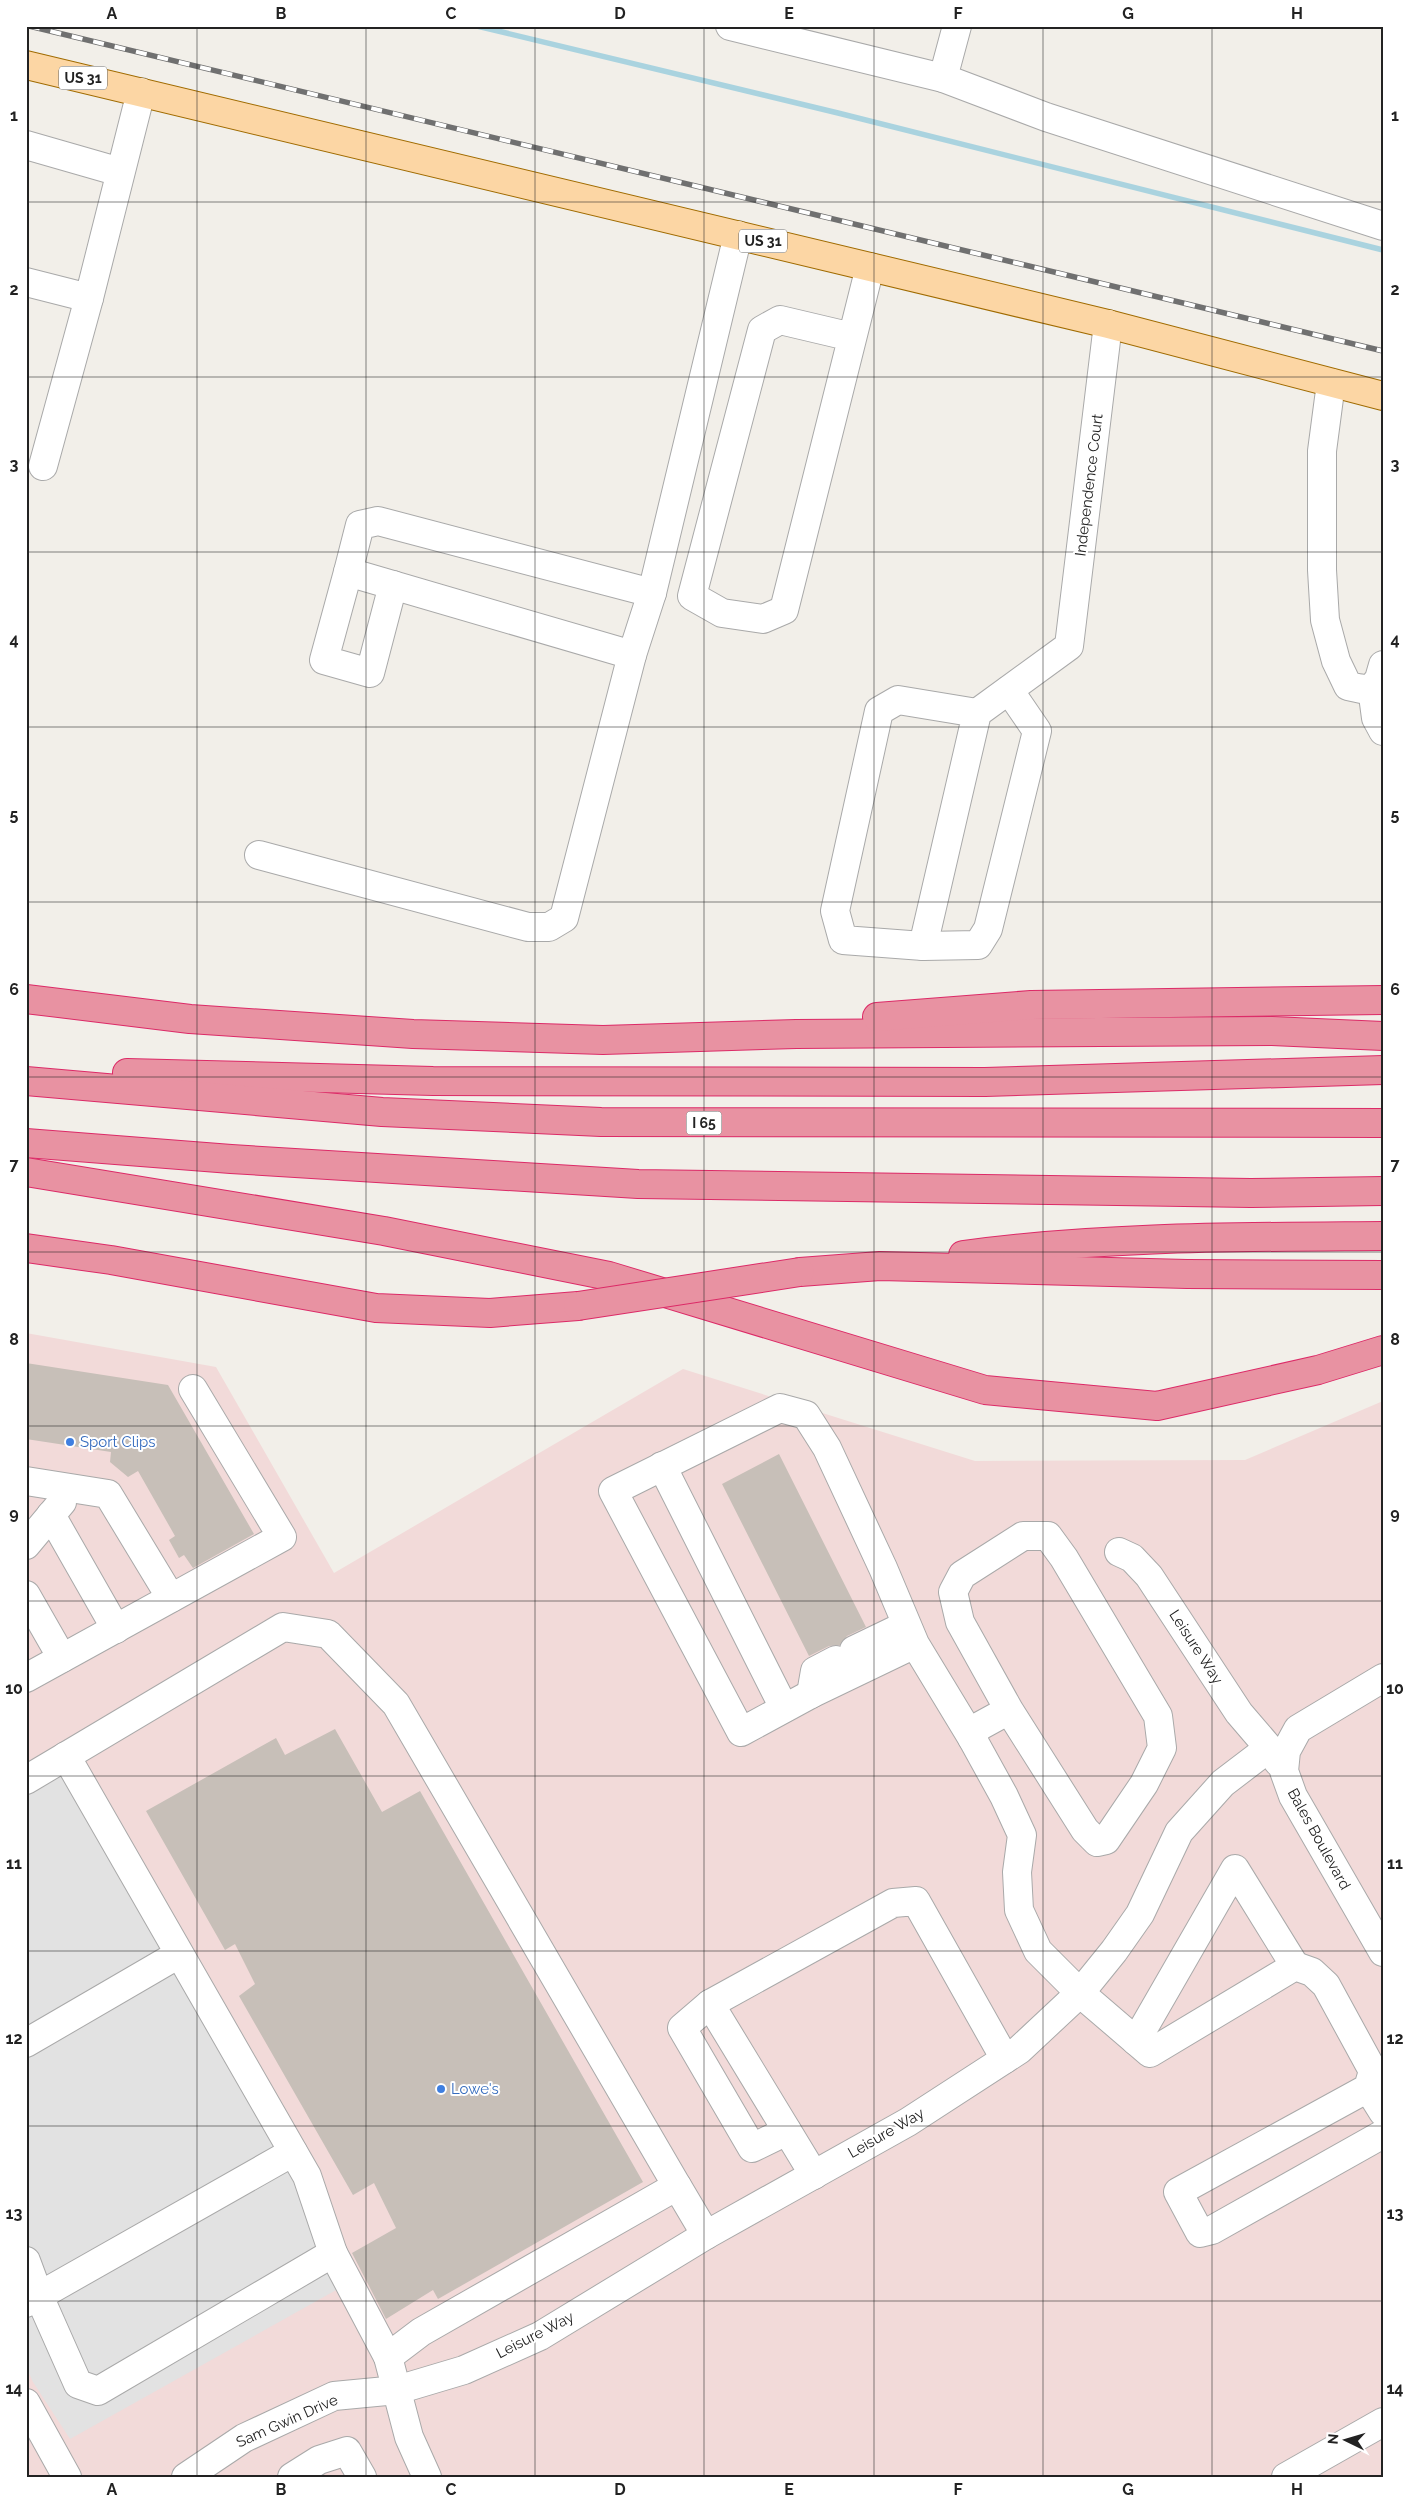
<svg xmlns="http://www.w3.org/2000/svg" width="1409" height="2503" viewBox="0 0 1409 2503" font-family="Raleway,sans-serif">
	<style>
		.commercial { fill: #f2dad9 }
		.parking { fill: #e2e2e2 }
		.lines { fill: none; stroke-linecap: round; stroke-linejoin: round }
		.stream { stroke: #aad3df; stroke-width: 5.5 }
		.building { fill: #c7bfb8 }
		.minor-casing { stroke: #a9a9a9; stroke-width: 30 }
		.major-casing { stroke: #a06b00; stroke-width: 30 }
		.highway-casing { stroke: #dc2a67; stroke-width: 30 }
		.minor { stroke: #fff; stroke-width: 28 }
		.major { stroke: #fcd6a4; stroke-width: 28 }
		.highway { stroke: #e892a2; stroke-width: 28 }
		.rail-casing { stroke: #707070; stroke-width: 5.5 }
		.rail { stroke: #fff; stroke-width: 4; stroke-dasharray: 11; stroke-linecap: butt }
		.highway-bridge-casing { stroke: #dc2a67; stroke-width: 30; stroke-linecap: butt }
		.highway-bridge { stroke: #e892a2; stroke-width: 28 }
		.grid { fill: none; stroke: #222; stroke-width: 1; stroke-opacity: 0.55 }
		.shop-dot { fill: #3f7fe0; stroke: #fff; stroke-width: 2 }
		.labels { text-anchor: middle; stroke-width: 4; stroke-linejoin: round; paint-order: stroke }
		.shield { fill: #fff; stroke: #646464; stroke-width: 1 }
		.shield-label { font-size: 14px; font-weight: bold; fill: #222 }
		.street-label { font-size: 15px; fill: #222; stroke: #fff }
		.shop-label { font-size: 15px; fill: #366cbe; stroke: #fff; text-anchor: start }
		.neatline { fill: none; stroke: #222; stroke-width: 2 }
		.grid-label { font-size: 16px; text-anchor: middle; font-weight: bold; fill: #222 }
	</style>
	<rect width="100%" height="100%" fill="#f2efe9"/>
	<path class="commercial" d="M26 1333 216 1367 334 1573 683 1369 975 1461 1245 1460 1383 1401V2477H26Z"/>
	<path class="parking" d="M64 1772 297 2179 338 2289 70 2439 33 2382 26 2367V1795Z"/>
	<g class="lines">
		<path class="stream" d="M477 26 838 113 1383 250"/>
	</g>
	<g class="building">
		<path d="M26 1363 168 1385 254 1534 193 1568 184 1555 179 1558 169 1540 175 1536 138 1471 128 1477 110 1462 111 1452 26 1439Z"/>
		<path d="M779 1454 866 1627 847 1636 840 1645 829 1646 809 1656 722 1484Z"/>
		<path d="M335 1729 382 1812 420 1791 643 2182 438 2299 433 2290 386 2319 352 2253 396 2228 374 2183 353 2195 239 1996 255 1984 235 1944 225 1950 146 1811 276 1738 285 1755Z"/>
	</g>
	<g class="lines">
		<defs>
			<g id="minor">
				<path d="M730 26 943 78 957 26"/>
				<path d="M943 78 1046 117 1383 226"/>
				<path d="M26 145 120 172"/>
				<path d="M26 282 89 298 141 92"/>
				<path d="M852 337 780 320 762 330 692 596 722 613 763 619 784 610 870 267"/>
				<path d="M1331 383 1322 451V570L1325 620 1336 661 1348 686 1362 689 1372 688 1379 679 1383 665"/>
				<path d="M43 466 89 298"/>
				<path d="M348 572 324 660 370 673 393 585"/>
				<path d="M632 655 348 572 360 525 378 521 652 593"/>
				<path d="M1372 688 1376 718 1383 731"/>
				<path d="M977 713 898 700 879 711 835 911 843 940 923 946 977 713 1069 646 1108 324"/>
				<path d="M259 855 528 927H549L564 918 632 655 652 593 738 235"/>
				<path d="M923 946 978 945 988 929 1037 731 1009 690"/>
				<path d="M662 1466 784 1708"/>
				<path d="M26 1481 108 1494 171 1598"/>
				<path d="M51 1515 116 1629"/>
				<path d="M26 1545 62 1502"/>
				<path d="M1119 1552 1132 1558 1149 1576 1239 1713 1269 1748 1278 1762"/>
				<path d="M26 1595 62 1658"/>
				<path d="M915 1644 811 1694 741 1732 613 1491 780 1408 806 1415 827 1448 883 1568 915 1644 972 1738"/>
				<path d="M854 1650 906 1625"/>
				<path d="M26 1678 282 1537 193 1389"/>
				<path d="M1383 1678 1298 1729 1286 1751 1284 1771 1293 1796 1383 1952"/>
				<path d="M811 1694 815 1671 836 1660"/>
				<path d="M1009 1710 960 1622 953 1592 962 1575 1023 1536H1048L1064 1558 1158 1716 1162 1748 1144 1784 1106 1840 1097 1842 1085 1830 1009 1710 978 1727 972 1738 1004 1796 1022 1835 1017 1872 1019 1910 1038 1951 1080 1993 1150 2053 1295 1966 1312 1972 1326 1985 1373 2071 1368 2088 1178 2192 1200 2233 1212 2230 1383 2134"/>
				<path d="M66 1756 307 2176 333 2253"/>
				<path d="M26 1780 283 1627 328 1634 396 1704 677 2186 421 2332 388 2357 409 2437 427 2477"/>
				<path d="M710 2004 682 2028 752 2148 787 2131"/>
				<path d="M1136 2041 1235 1869 1295 1966"/>
				<path d="M26 2043 179 1954"/>
				<path d="M1368 2088 1383 2112"/>
				<path d="M814 2175 710 2004 893 1903 916 1901 1005 2059"/>
				<path d="M677 2186 706 2235"/>
				<path d="M26 2261 39 2296 293 2152"/>
				<path d="M26 2303 39 2296 78 2384 98 2391 333 2253 388 2357"/>
				<path d="M26 2403 67 2477"/>
				<path d="M186 2477 244 2438 334 2396 397 2390 464 2370 540 2336 706 2235 908 2122 1019 2050 1080 1993 1114 1951 1140 1914 1179 1832 1223 1783 1269 1748"/>
				<path d="M292 2477 319 2460 347 2451 362 2477"/>
				<path d="M1286 2477 1383 2422"/>
			</g>
			<path id="major" d="M26 65 1108 324 1383 396"/>
			<g id="highway">
				<path d="M26 999 190 1019 413 1034 603 1040 796 1034 1272 1031 1383 1036"/>
				<path d="M877 1017 1031 1005 1383 1000"/>
				<path d="M127 1073 433 1081 985 1082 1383 1070"/>
				<path d="M26 1081 382 1112 601 1122 1383 1123"/>
				<path d="M26 1143 231 1159 638 1184 1251 1193 1383 1191"/>
				<path d="M26 1172 384 1231 609 1276 985 1390 1157 1406 1318 1370 1383 1350"/>
				<path d="M26 1248 111 1260 376 1308 490 1313 578 1306"/>
				<path d="M963 1255C1102 1236 1243 1237 1383 1236"/>
				<path d="M800 1272 880 1266 1187 1274 1383 1275"/>
			</g>
		</defs>
		<use href="#minor" class="minor-casing"/>
		<use href="#major" class="major-casing"/>
		<use href="#highway" class="highway-casing"/>
		<use href="#minor" class="minor"/>
		<use href="#major" class="major"/>
		<use href="#highway" class="highway"/>
		<defs>
			<path id="rail" d="M29 26 1383 351"/>
		</defs>
		<use href="#rail" class="rail-casing"/>
		<use href="#rail" class="rail"/>
		<defs>
			<path id="highway-bridge" d="M578 1306 800 1272"/>
		</defs>
		<use href="#highway-bridge" class="highway-bridge-casing"/>
		<use href="#highway-bridge" class="highway-bridge"/>
	</g>
	<path class="grid" d="M197 26V2477M366 26V2477M535 26V2477M704 26V2477M874 26V2477M1043 26V2477M1212 26V2477M26 202H1383M26 377H1383M26 552H1383M26 727H1383M26 902H1383M26 1077H1383M26 1252H1383M26 1426H1383M26 1601H1383M26 1776H1383M26 1951H1383M26 2126H1383M26 2301H1383"/>
	<g class="shop-dot">
		<circle cx="70" cy="1442" r="5"/>
		<circle cx="441" cy="2089" r="5"/>
	</g>
	<g class="labels">
		<g class="shield">
			<rect x="59" y="66.5" width="48" height="23" rx="4"/>
			<rect x="739" y="229.5" width="48" height="23" rx="4"/>
			<rect x="686.5" y="1111.5" width="35" height="23" rx="4"/>
		</g>
		<g class="shield-label">
			<text x="83" y="83">US 31</text>
			<text x="763" y="246">US 31</text>
			<text x="704" y="1128">I 65</text>
		</g>
		<g class="street-label">
			<text transform="translate(1089 485) rotate(-83)" y="5">Independence Court</text>
			<text transform="translate(1196 1647) rotate(57)" y="5">Leisure Way</text>
			<text transform="translate(1319 1839) rotate(61)" y="5">Bales Boulevard</text>
			<text transform="translate(886 2133) rotate(-30)" y="5">Leisure Way</text>
			<text transform="translate(535 2335) rotate(-27)" y="5">Leisure Way</text>
			<text transform="translate(287 2421) rotate(-24)" y="5">Sam Gwin Drive</text>
		</g>
		<g class="shop-label">
			<text x="80" y="1447">Sport Clips</text>
			<text x="451" y="2094">Lowe's</text>
		</g>
	</g>
	<rect width="1409" height="2503" fill="none" stroke="#ffffff" stroke-width="55"/>
	<g transform="translate(1346 2440) rotate(275)" stroke="#ffffff" stroke-width="4" paint-order="stroke">
	<path d="M0-4L9 19L0 12L-9 19Z" fill="#222222"/>
	<text y="-8" font-size="14" font-weight="bold" text-anchor="middle" fill="#222222">N</text>
	</g>
	<rect x="28" y="28" width="1354" height="2448" class="neatline"/>
	<g class="grid-label">
		<text x="112" y="19">A</text>
		<text x="281" y="19">B</text>
		<text x="451" y="19">C</text>
		<text x="620" y="19">D</text>
		<text x="789" y="19">E</text>
		<text x="958" y="19">F</text>
		<text x="1128" y="19">G</text>
		<text x="1297" y="19">H</text>
		<text x="14" y="121">1</text>
		<text x="1395" y="121">1</text>
		<text x="14" y="295">2</text>
		<text x="1395" y="295">2</text>
		<text x="14" y="470">3</text>
		<text x="1395" y="470">3</text>
		<text x="14" y="645">4</text>
		<text x="1395" y="645">4</text>
		<text x="14" y="820">5</text>
		<text x="1395" y="820">5</text>
		<text x="14" y="995">6</text>
		<text x="1395" y="995">6</text>
		<text x="14" y="1170">7</text>
		<text x="1395" y="1170">7</text>
		<text x="14" y="1345">8</text>
		<text x="1395" y="1345">8</text>
		<text x="14" y="1519">9</text>
		<text x="1395" y="1519">9</text>
		<text x="14" y="1694">10</text>
		<text x="1395" y="1694">10</text>
		<text x="14" y="1869">11</text>
		<text x="1395" y="1869">11</text>
		<text x="14" y="2044">12</text>
		<text x="1395" y="2044">12</text>
		<text x="14" y="2219">13</text>
		<text x="1395" y="2219">13</text>
		<text x="14" y="2394">14</text>
		<text x="1395" y="2394">14</text>
		<text x="112" y="2495">A</text>
		<text x="281" y="2495">B</text>
		<text x="451" y="2495">C</text>
		<text x="620" y="2495">D</text>
		<text x="789" y="2495">E</text>
		<text x="958" y="2495">F</text>
		<text x="1128" y="2495">G</text>
		<text x="1297" y="2495">H</text>
	</g>
</svg>
